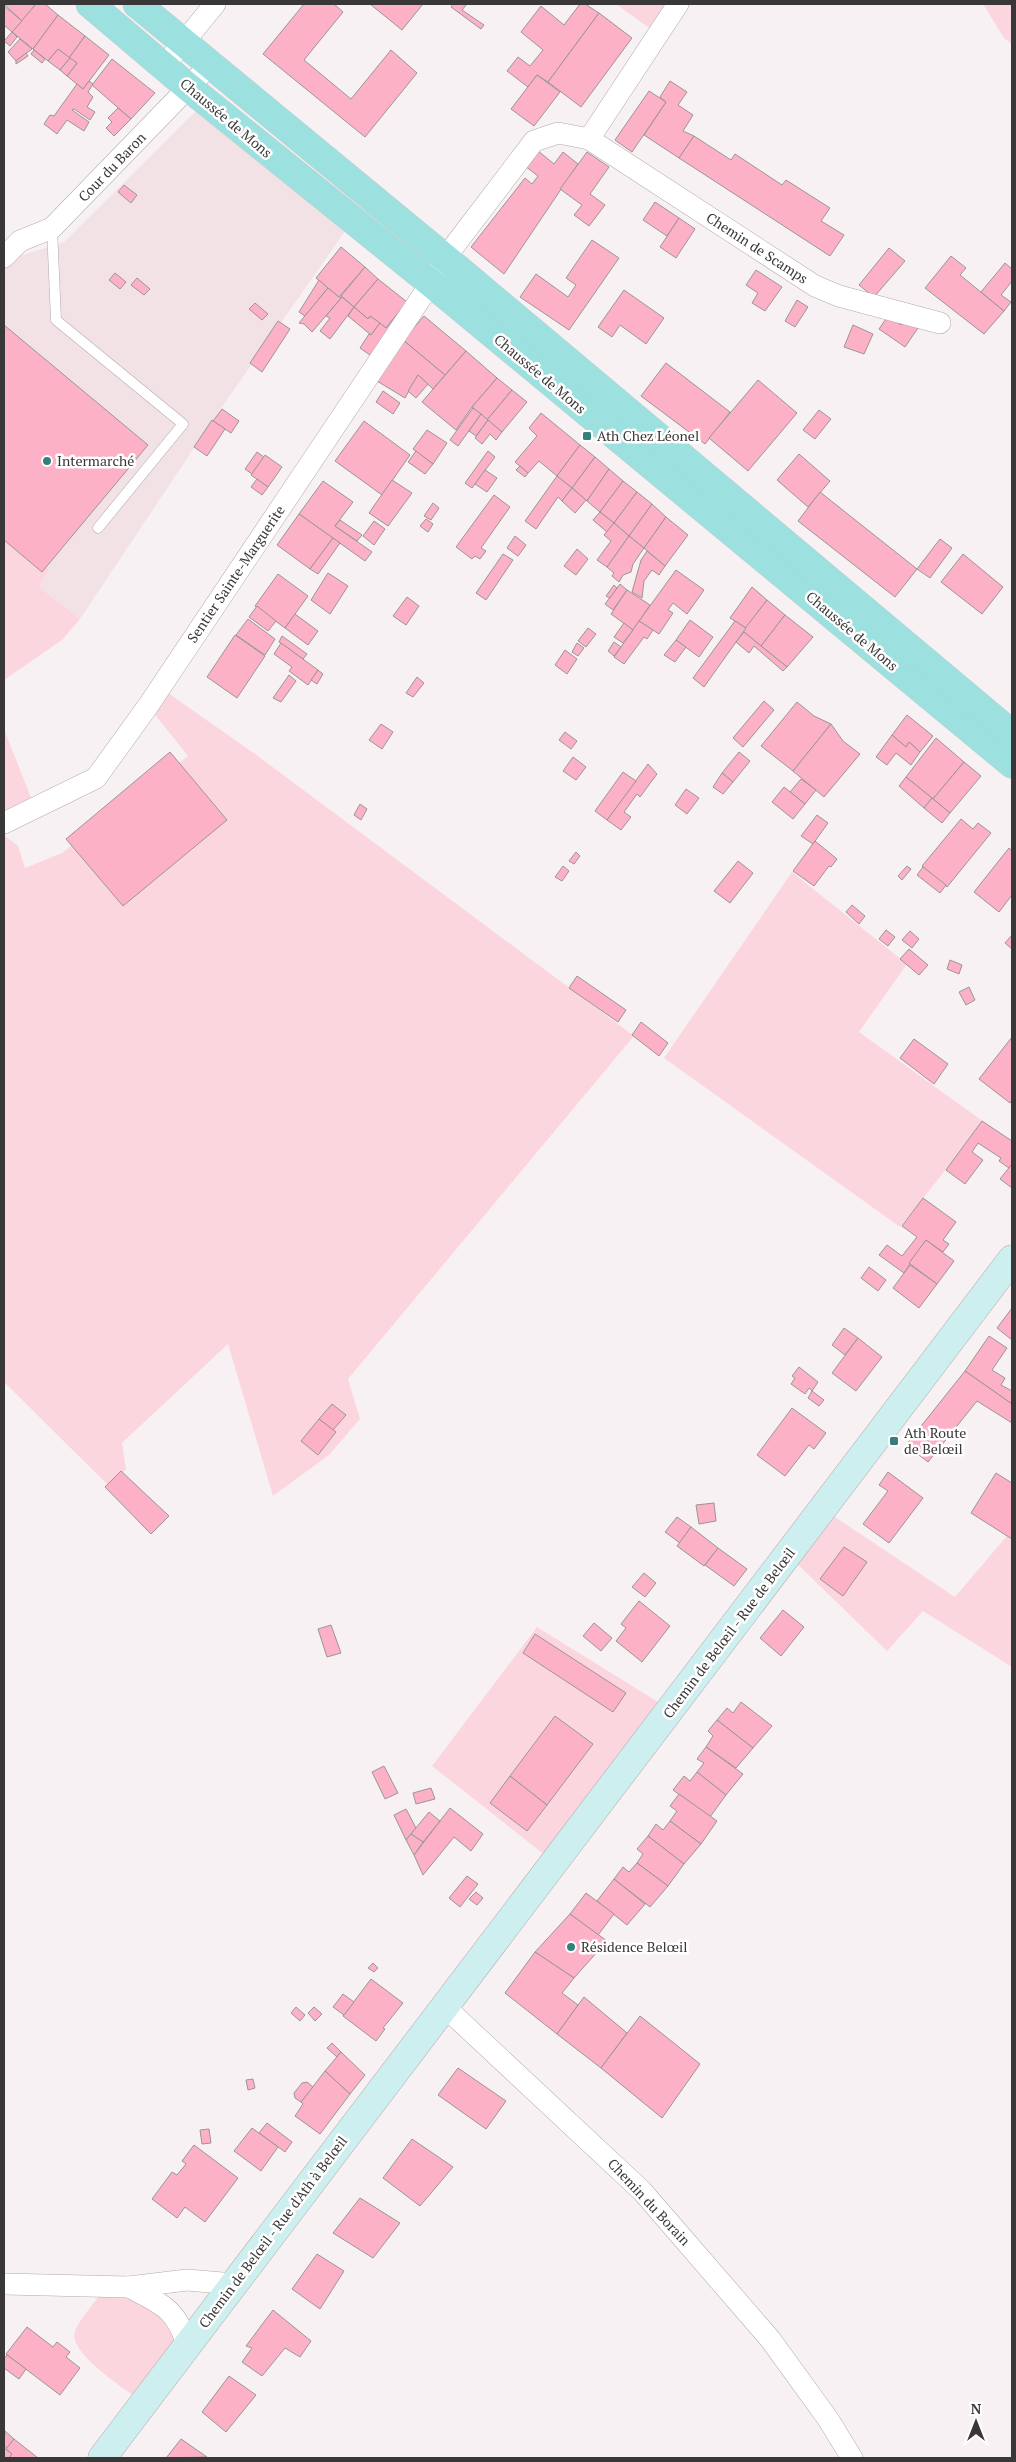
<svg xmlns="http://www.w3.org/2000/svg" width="1016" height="2462" viewBox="0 0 1016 2462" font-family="'PT Serif',serif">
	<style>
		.built { fill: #f2e2e6 }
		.green { fill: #fcd6df }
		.building { fill: #fdb1c6; stroke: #9b9596 }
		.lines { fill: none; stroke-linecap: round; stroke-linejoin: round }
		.lane-casing { stroke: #b2abac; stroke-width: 11 }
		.street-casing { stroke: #b2abac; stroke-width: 22 }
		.secondary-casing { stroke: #b2abac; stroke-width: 29 }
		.primary-casing { stroke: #d0cfcf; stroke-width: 29 }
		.lane { stroke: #fff; stroke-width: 10 }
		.street { stroke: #fff; stroke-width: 21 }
		.secondary { stroke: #ceefef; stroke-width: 28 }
		.primary { stroke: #9ce0df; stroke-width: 28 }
		.poi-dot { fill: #377f7e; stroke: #fff; stroke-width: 2 }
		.labels { text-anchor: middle; stroke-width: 5; stroke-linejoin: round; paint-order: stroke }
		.street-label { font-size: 14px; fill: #3a3738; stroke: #fff }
		.poi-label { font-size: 14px; fill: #3a3738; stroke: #fff; text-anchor: start }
	</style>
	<rect width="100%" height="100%" fill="#f8f1f3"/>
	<path class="built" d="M198 109 346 230 210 424 80 619 39 587 49 570 4 534V265L11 259 64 242Z"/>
	<g class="green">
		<path d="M616 4H678L659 35Z"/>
		<path d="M983 4H1012V44L1004 38Z"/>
		<path d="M4 534 49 570 39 587 80 619 62 640 4 680Z"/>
		<path d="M168 693 255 754 634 1036 348 1379 360 1419 329 1455 273 1496 228 1344 122 1443 126 1469 109 1486 4 1382V835L18 846 25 868 62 853 188 756 148 706Z"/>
		<path d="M4 729 35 808 4 823Z"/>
		<path d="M792 872 907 964 859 1032 984 1122 900 1227 664 1058Z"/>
		<path d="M823 1509 955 1597 1012 1530V1667L923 1611 887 1651 788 1555Z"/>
		<path d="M537 1627 671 1710 555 1863 432 1766Z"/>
		<path d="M106 2287 146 2296 176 2335 144 2403C128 2391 67 2353 75 2331 78 2321 99 2297 106 2287Z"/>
	</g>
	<g class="building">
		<path d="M4 4H36L22 21Z"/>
		<path d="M36 4H45L58 15 33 49 12 32Z"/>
		<path d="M304 4H334L343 12 304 60 351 99 391 50 417 73 365 137 263 54Z"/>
		<path d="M370 4H423L402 30Z"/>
		<path d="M453 4H467L462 10 484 25 481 29 451 7Z"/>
		<path d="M580 4H585L599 13 548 82 537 75 528 87 507 71 518 57 530 66 543 50 521 32 541 6 564 25Z"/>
		<path d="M4 6 22 21 12 32 4 25Z"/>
		<path d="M599 13 632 38 581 107 548 82Z"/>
		<path d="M58 15 85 36 69 58 58 49 48 61 33 49Z"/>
		<path d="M12 32 17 37 10 46 4 41Z"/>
		<path d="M85 36 109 55 83 89 67 76 77 63 69 58Z"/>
		<path d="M20 39 32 49 16 61 8 52Z"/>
		<path d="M58 49 70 58 60 70 48 61Z"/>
		<path d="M34 50 45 59 42 63 31 54Z"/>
		<path d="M26 53 28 56 16 64V61Z"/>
		<path d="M70 58 77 63 67 76 60 70Z"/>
		<path d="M112 59 155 93 131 119 92 85Z"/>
		<path d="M537 75 560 92 534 126 511 109Z"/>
		<path d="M89 81 93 84 88 92 93 97 87 107 95 112 90 120 74 109 72 110 89 122 84 131 67 120 57 134 44 124 50 115 54 116 77 84 83 89Z"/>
		<path d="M670 81 687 92 678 105 693 115 683 131 694 136 679 158 644 135 666 102 660 97Z"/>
		<path d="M649 91 666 102 632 152 615 140Z"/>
		<path d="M118 108 131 119 114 136 106 128 112 122 108 118Z"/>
		<path d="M694 136 731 160 735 154 782 185 786 180 830 208 821 221 844 235 830 256 679 158Z"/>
		<path d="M537 150 554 164 563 152 578 164 504 274 471 247 525 178 532 184 538 176 525 166Z"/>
		<path d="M587 152 609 167 590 194 605 205 589 226 574 215 582 205 560 189Z"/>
		<path d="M124 185 137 195 131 203 118 192Z"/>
		<path d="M655 202 679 218 667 236 643 220Z"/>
		<path d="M679 218 695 229 676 258 660 247Z"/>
		<path d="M592 240 619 258 569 330 520 297 536 274 568 297 576 285 566 278Z"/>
		<path d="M341 247 365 267 339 297 316 278Z"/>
		<path d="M889 248 905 261 874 297 859 285Z"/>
		<path d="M951 256 966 268 960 275 1004 311 984 334 925 288Z"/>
		<path d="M1005 263 1012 269V281L1001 295 1011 302 1004 311 981 292Z"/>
		<path d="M365 267 378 279 354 307 341 296Z"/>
		<path d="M756 270 782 287 765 311 752 303 758 293 746 285Z"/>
		<path d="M115 273 126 282 120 289 109 280Z"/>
		<path d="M137 278 150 289 144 295 131 285Z"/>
		<path d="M378 279 407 302 386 328 370 316 368 319 354 307Z"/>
		<path d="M319 280 328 288 305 316 299 312Z"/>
		<path d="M328 288 339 297H342L312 332 304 324 299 323Z"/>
		<path d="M624 290 664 318 646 344 620 325 612 337 598 327Z"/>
		<path d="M342 297 354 307 330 339 320 331 330 318 326 316Z"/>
		<path d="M797 300 808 307 795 327 785 321Z"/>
		<path d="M255 303 268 314 262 320 249 309Z"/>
		<path d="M354 307 368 319 370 316 380 323 371 335 348 316Z"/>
		<path d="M402 308 377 360 360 348 369 334 371 335 380 323 386 328Z"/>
		<path d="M424 316 466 351 445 375 403 340Z"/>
		<path d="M888 316 901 325 906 319 918 328 905 347 879 329Z"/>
		<path d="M278 321 290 329 262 372 250 363Z"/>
		<path d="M4 325 148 445 42 572 4 540Z"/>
		<path d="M853 325 873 334 864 354 844 347Z"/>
		<path d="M403 340 445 375 433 389 418 375 405 398 377 381Z"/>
		<path d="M466 351 497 378 472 407 456 430 422 402Z"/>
		<path d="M666 363 730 412 705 444 641 396Z"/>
		<path d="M418 375 428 384 416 398 408 391Z"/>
		<path d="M497 378 512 390 487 420 472 407Z"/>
		<path d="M758 380 797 413 748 471 709 438Z"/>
		<path d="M512 390 527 402 502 432 487 420Z"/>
		<path d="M383 391 400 403 393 414 376 402Z"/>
		<path d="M473 408 481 414 458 446 450 440Z"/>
		<path d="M222 409 239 421 231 433 213 421Z"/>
		<path d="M819 410 831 419 815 439 803 430Z"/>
		<path d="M541 413 580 445 557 476 539 461 528 473 515 462 537 436 529 428Z"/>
		<path d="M481 414 488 420 476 436 469 431Z"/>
		<path d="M212 420 225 429 207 456 194 447Z"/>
		<path d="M488 420 502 432 496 440 490 434 482 444 475 438Z"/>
		<path d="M364 421 410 455 382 495 335 461Z"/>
		<path d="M427 430 447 443 433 464 413 449Z"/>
		<path d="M580 445 595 457 572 488 557 476Z"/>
		<path d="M416 451 433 464 425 474 408 462Z"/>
		<path d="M488 451 495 457 472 488 465 483Z"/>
		<path d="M257 452 264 457 252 474 245 469Z"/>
		<path d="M799 454 830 481 808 507 777 480Z"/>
		<path d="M265 455 282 467 268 487 251 475Z"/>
		<path d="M595 457 609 469 587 501 572 488Z"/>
		<path d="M520 466 528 473 525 477 516 470Z"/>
		<path d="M609 469 623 481 600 512 587 501Z"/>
		<path d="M485 470 497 478 487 492 475 484Z"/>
		<path d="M557 476 572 488 562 501 558 497 536 529 525 521Z"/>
		<path d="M257 479 268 487 262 495 251 487Z"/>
		<path d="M392 480 412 493 388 526 369 513Z"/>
		<path d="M323 481 353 502 335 526 372 552 365 561 299 514Z"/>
		<path d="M623 481 637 492 614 523 600 512Z"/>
		<path d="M572 488 586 500 575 513 562 501Z"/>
		<path d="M637 492 652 504 629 536 614 523Z"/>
		<path d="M820 492 917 569 895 597 798 521Z"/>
		<path d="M494 495 510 507 481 548 486 551 480 559 475 556 472 559 456 547Z"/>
		<path d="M433 503 439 508 431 520 424 516Z"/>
		<path d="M652 504 666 517 644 548 629 536Z"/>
		<path d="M600 512 614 523 607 532 593 520Z"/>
		<path d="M299 514 333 538 310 569 277 545Z"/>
		<path d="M666 517 688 535 665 566 644 548Z"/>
		<path d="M426 519 433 524 428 532 420 526Z"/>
		<path d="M340 520 362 535 357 541 335 526Z"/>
		<path d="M374 521 385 529 374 545 363 536Z"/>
		<path d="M614 523 629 536 607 567 597 560 611 541 604 535Z"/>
		<path d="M515 536 526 545 518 556 507 548Z"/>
		<path d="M629 536 644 548 633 564 631 572 623 575 619 582 612 576 614 573 607 567Z"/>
		<path d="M333 538 340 543 318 574 310 569Z"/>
		<path d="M940 539 952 548 930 578 917 569Z"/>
		<path d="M577 549 588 559 576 575 564 566Z"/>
		<path d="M647 551 665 566 659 575 652 570 644 581 642 598 632 592 641 560Z"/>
		<path d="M503 554 513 560 486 600 476 593Z"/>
		<path d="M963 554 1003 587 982 614 941 582Z"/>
		<path d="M676 570 704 590 687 614 673 603 668 610 673 613 659 634 639 621Z"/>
		<path d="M328 573 348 586 330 614 311 600Z"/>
		<path d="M278 574 308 596 285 628 255 606Z"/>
		<path d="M620 584 627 590 613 610 605 604Z"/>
		<path d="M614 585 617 588 610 598 606 596Z"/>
		<path d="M752 587 767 600 746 628 730 618Z"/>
		<path d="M627 590 650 605 633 630 611 614Z"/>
		<path d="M407 597 419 606 406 625 393 616Z"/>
		<path d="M767 600 785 615 761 646 743 631Z"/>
		<path d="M257 606 276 621 268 631 249 617Z"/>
		<path d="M295 614 318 631 308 645 285 628Z"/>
		<path d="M785 615 813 637 787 667 761 646Z"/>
		<path d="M248 619 275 639 265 655 236 635Z"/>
		<path d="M690 620 713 637 699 657 676 640Z"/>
		<path d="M639 621 653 630 647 639 644 637 624 664 614 657Z"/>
		<path d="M735 621 746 628 704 687 693 678Z"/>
		<path d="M624 623 633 630 623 643 614 637Z"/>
		<path d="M588 628 596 634 586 647 578 641Z"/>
		<path d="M744 632 761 646 787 667 783 671 754 646 749 653 736 642Z"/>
		<path d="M235 635 265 656 237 698 207 677Z"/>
		<path d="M282 636 307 654 303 659 279 642Z"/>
		<path d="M676 640 686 647 675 662 664 655Z"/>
		<path d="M614 642 621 647 614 656 608 651Z"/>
		<path d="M281 643 318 670 308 685 289 671 292 667 274 654Z"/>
		<path d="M577 643 584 648 578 656 572 652Z"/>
		<path d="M565 650 577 659 567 674 555 665Z"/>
		<path d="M318 670 323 674 317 684 311 680Z"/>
		<path d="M289 675 296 681 281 702 273 698Z"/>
		<path d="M417 677 424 683 413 697 406 693Z"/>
		<path d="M764 701 774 710 743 747 733 738Z"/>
		<path d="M797 702 814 716 831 724 793 771 761 746Z"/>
		<path d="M907 715 933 736 920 752 909 742 906 747 892 735Z"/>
		<path d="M381 724 393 732 382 749 369 740Z"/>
		<path d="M831 724 843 741 860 754 824 797 793 771Z"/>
		<path d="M565 732 577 741 571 749 559 740Z"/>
		<path d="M892 735 906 747 909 742 920 752 911 765 896 753 887 765 876 757Z"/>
		<path d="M936 738 964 762 933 799 906 777Z"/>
		<path d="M170 752 227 820 123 906 66 839Z"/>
		<path d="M739 752 750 761 733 782 722 773Z"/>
		<path d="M573 757 586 767 576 780 563 771Z"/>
		<path d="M964 762 981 776 950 813 933 799Z"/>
		<path d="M648 764 657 774 640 797 637 794 624 812 631 817 621 830 607 820Z"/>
		<path d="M623 772 636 781 607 820 595 811Z"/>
		<path d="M722 773 733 782 723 794 713 787Z"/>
		<path d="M906 777 932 798 924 808 899 786Z"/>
		<path d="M801 779 816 790 805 804 790 792Z"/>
		<path d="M784 787 805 804 793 819 772 802Z"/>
		<path d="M686 789 699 798 687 814 675 805Z"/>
		<path d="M932 798 950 813 942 823 924 808Z"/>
		<path d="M360 804 367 809 361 820 354 815Z"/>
		<path d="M817 815 828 823 813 844 801 836Z"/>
		<path d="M961 819 973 829 978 823 991 833 947 887 922 866Z"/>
		<path d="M815 841 837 859 831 867 829 866 814 886 793 871Z"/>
		<path d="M1009 848 1012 851V895L999 912 974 892Z"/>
		<path d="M576 852 580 856 574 864 569 861Z"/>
		<path d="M738 861 753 873 730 903 714 891Z"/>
		<path d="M563 866 569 871 562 881 555 877Z"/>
		<path d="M907 866 911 869 902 880 898 876Z"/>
		<path d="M923 867 946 885 940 893 917 875Z"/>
		<path d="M852 905 865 916 859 924 846 912Z"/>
		<path d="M886 930 895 937 888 946 879 939Z"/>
		<path d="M910 931 919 939 912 948 902 940Z"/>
		<path d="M1012 935V949L1005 943Z"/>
		<path d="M909 949 928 965 919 975 900 959Z"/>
		<path d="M950 960 962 965 959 974 947 969Z"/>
		<path d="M577 976 626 1010 618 1022 569 988Z"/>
		<path d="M969 987 975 1000 966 1005 959 992Z"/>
		<path d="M641 1022 668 1043 659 1056 632 1035Z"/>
		<path d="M1012 1037V1100L1010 1103 979 1079Z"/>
		<path d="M914 1039 948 1064 934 1084 900 1058Z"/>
		<path d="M982 1121 1012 1141V1164L1009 1168 999 1161 1001 1158 978 1143 972 1152 983 1160 965 1184 946 1170Z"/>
		<path d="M1012 1164V1188L1000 1179Z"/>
		<path d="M923 1198 956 1222 943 1240 949 1244 943 1252 926 1240 904 1273 879 1255 887 1245 902 1256 917 1237 902 1226Z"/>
		<path d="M926 1240 954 1261 937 1284 909 1263Z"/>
		<path d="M910 1265 937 1284 919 1308 893 1288Z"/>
		<path d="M869 1267 886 1280 878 1291 861 1278Z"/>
		<path d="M1012 1308V1340L997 1328Z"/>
		<path d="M844 1328 858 1338 845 1355 832 1345Z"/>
		<path d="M989 1336 1007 1348 992 1370 1005 1378 1001 1385 1012 1391V1404L965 1371Z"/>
		<path d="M858 1338 882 1357 856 1391 832 1373Z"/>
		<path d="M799 1367 818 1382 812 1391 809 1388 805 1394 791 1384 795 1378 792 1376Z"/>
		<path d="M965 1371 1012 1404V1423L977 1401 928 1462 906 1445Z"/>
		<path d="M812 1391 824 1400 819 1406 808 1398Z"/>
		<path d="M332 1404 346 1415 333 1430 319 1419Z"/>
		<path d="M792 1408 826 1433 814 1449 809 1445 785 1476 757 1455Z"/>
		<path d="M319 1419 336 1432 318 1455 301 1441Z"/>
		<path d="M121 1471 169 1516 151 1534 105 1487Z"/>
		<path d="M888 1472 923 1498 889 1543 863 1524 888 1491 879 1485Z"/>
		<path d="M996 1473 1012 1483V1539L971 1513Z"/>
		<path d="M714 1503 716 1521 699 1524 696 1505Z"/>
		<path d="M677 1517 691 1527 680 1543 665 1532Z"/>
		<path d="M691 1527 718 1548 704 1566 677 1546Z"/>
		<path d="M844 1547 867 1562 843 1596 820 1579Z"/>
		<path d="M718 1548 747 1569 734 1586 705 1565Z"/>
		<path d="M644 1573 656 1583 645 1597 632 1587Z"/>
		<path d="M639 1601 670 1626 642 1662 616 1641 626 1628 621 1624Z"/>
		<path d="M783 1610 804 1627 781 1656 760 1638Z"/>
		<path d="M594 1623 612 1638 601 1651 583 1636Z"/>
		<path d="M331 1625 341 1653 327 1657 318 1629Z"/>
		<path d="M535 1634 626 1693 613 1712 523 1653Z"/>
		<path d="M741 1702 772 1726 753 1748 717 1720 727 1708 733 1713Z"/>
		<path d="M555 1716 593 1744 547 1805 510 1776Z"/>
		<path d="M717 1720 753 1748 736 1768 706 1747 713 1736 708 1731Z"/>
		<path d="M706 1747 743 1774 726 1795 697 1772 704 1763 697 1759Z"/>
		<path d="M384 1766 398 1793 385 1799 372 1772Z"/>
		<path d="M697 1772 726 1795 710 1817 673 1790 684 1776 690 1781Z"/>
		<path d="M510 1776 547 1805 527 1831 490 1803Z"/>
		<path d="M431 1788 435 1799 416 1804 413 1793Z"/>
		<path d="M679 1794 717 1821 701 1844 670 1821 677 1811 670 1806Z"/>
		<path d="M450 1808 483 1834 471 1851 454 1837 423 1875 414 1855Z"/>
		<path d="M406 1809 416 1828 406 1840 394 1815Z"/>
		<path d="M429 1812 440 1821 423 1842 411 1834Z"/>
		<path d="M670 1821 701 1844 684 1864 648 1836 656 1824 663 1830Z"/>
		<path d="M411 1834 423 1842 414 1855 406 1840Z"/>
		<path d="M648 1836 684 1864 668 1886 637 1863 643 1854 637 1849Z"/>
		<path d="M637 1863 668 1886 650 1907 614 1879 623 1867 629 1872Z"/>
		<path d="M467 1876 478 1884 460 1907 449 1898Z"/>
		<path d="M614 1879 645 1904 627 1925 597 1901Z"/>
		<path d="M476 1892 483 1898 477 1905 469 1899Z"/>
		<path d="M586 1893 614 1914 598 1935 570 1914Z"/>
		<path d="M570 1914 607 1941 574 1978 535 1952Z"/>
		<path d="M535 1952 574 1978 562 1993 578 2005 557 2034 505 1993Z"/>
		<path d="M373 1963 378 1968 374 1972 368 1968Z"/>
		<path d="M371 1979 403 2003 383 2028 385 2029 376 2041 343 2016Z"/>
		<path d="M343 1994 354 2002 344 2015 333 2007Z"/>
		<path d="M584 1997 627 2033 601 2068 557 2034Z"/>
		<path d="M296 2007 305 2015 300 2021 291 2013Z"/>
		<path d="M314 2007 322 2014 315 2021 308 2013Z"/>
		<path d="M640 2016 700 2064 662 2118 601 2068Z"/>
		<path d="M332 2043 341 2052 337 2057 327 2048Z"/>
		<path d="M341 2052 365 2075 350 2094 325 2071Z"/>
		<path d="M458 2068 506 2101 486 2129 438 2095Z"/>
		<path d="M325 2071 350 2094 320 2134 295 2116 303 2104 301 2102Z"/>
		<path d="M253 2079 255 2088 248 2090 246 2080Z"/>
		<path d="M307 2082 313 2087 301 2102 295 2098 294 2093 302 2083Z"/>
		<path d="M267 2123 292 2142 285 2152 259 2133Z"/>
		<path d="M252 2128 278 2147 261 2171 234 2151Z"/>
		<path d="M209 2129 211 2143 202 2144 200 2130Z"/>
		<path d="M412 2139 453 2167 420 2206 383 2178Z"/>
		<path d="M194 2145 238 2178 205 2222 185 2207 177 2218 152 2199 172 2172 177 2175 186 2164 182 2161Z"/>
		<path d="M360 2198 400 2223 373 2258 333 2233Z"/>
		<path d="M317 2254 344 2271 320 2309 292 2289Z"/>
		<path d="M273 2310 311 2341 300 2357 285 2348 262 2376 242 2362 252 2348 246 2346Z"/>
		<path d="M27 2327 53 2347 57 2342 70 2352 66 2357 80 2368 60 2395 6 2354Z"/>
		<path d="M7 2355 26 2369 19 2379 4 2368V2359Z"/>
		<path d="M229 2376 256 2395 226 2432 202 2412Z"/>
		<path d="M5 2431 14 2439 7 2448 4 2446Z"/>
		<path d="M14 2439 38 2458H9L12 2454 6 2449Z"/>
		<path d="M181 2439 207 2457 166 2458Z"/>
		<path d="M4 2448 12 2454 9 2458H4Z"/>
	</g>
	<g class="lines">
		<defs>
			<path id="lane" d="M52 228 56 320 183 424 98 528"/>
			<g id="street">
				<path d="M164 66 215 4"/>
				<path d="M589 139 678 4"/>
				<path d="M4 257 20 241 52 228 211 64"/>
				<path d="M4 823 96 778 148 706 431 283 445 258 534 141 558 133 589 139 815 286 839 296 940 323"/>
				<path d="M445 2007 642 2191 770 2339 828 2419 852 2458"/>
				<path d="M4 2284 129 2287"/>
				<path d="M187 2346C177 2308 161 2304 129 2287L187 2280 234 2284"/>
			</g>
			<path id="secondary" d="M102 2458 1012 1259"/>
			<g id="primary">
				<path d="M90 4 188 87 431 283 1012 764"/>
				<path d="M137 4 445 258 1012 734"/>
			</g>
		</defs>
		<use href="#lane" class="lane-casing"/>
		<use href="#street" class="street-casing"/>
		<use href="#secondary" class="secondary-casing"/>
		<use href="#primary" class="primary-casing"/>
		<use href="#lane" class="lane"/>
		<use href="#street" class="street"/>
		<use href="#secondary" class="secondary"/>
		<use href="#primary" class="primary"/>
	</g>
	<g class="poi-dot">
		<rect x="582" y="431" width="10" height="10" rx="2.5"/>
		<circle cx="47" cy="461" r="5"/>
		<rect x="889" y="1436" width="10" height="10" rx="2.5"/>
		<circle cx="571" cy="1947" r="5"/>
	</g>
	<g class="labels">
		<g class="street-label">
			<text transform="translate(226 118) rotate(40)" y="5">Chaussée de Mons</text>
			<text transform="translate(112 167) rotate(-46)" y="5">Cour du Baron</text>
			<text transform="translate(757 248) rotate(33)" y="5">Chemin de Scamps</text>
			<text transform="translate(540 374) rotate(40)" y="5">Chaussée de Mons</text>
			<text transform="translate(236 574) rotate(-56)" y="5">Sentier Sainte-Marguerite</text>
			<text transform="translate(852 631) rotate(40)" y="5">Chaussée de Mons</text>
			<text transform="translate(729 1633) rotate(-53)" y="5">Chemin de Belœil - Rue de Belœil</text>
			<text transform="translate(649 2202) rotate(47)" y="5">Chemin du Borain</text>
			<text transform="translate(273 2232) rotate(-53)" y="5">Chemin de Belœil - Rue d'Ath à Belœil</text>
		</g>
		<g class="poi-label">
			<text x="597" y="441">Ath Chez Léonel</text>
			<text x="57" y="466">Intermarché</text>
			<text x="904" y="1438">Ath Route<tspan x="904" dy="16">de Belœil</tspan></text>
			<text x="581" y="1952">Résidence Belœil</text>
		</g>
	</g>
	<rect width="1016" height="2462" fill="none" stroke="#3a3738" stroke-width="10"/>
	<g transform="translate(976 2422)" stroke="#ffffff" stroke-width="4" paint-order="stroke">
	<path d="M0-4L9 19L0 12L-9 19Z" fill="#3a3738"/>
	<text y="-8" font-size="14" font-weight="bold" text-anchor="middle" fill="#3a3738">N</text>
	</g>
</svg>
